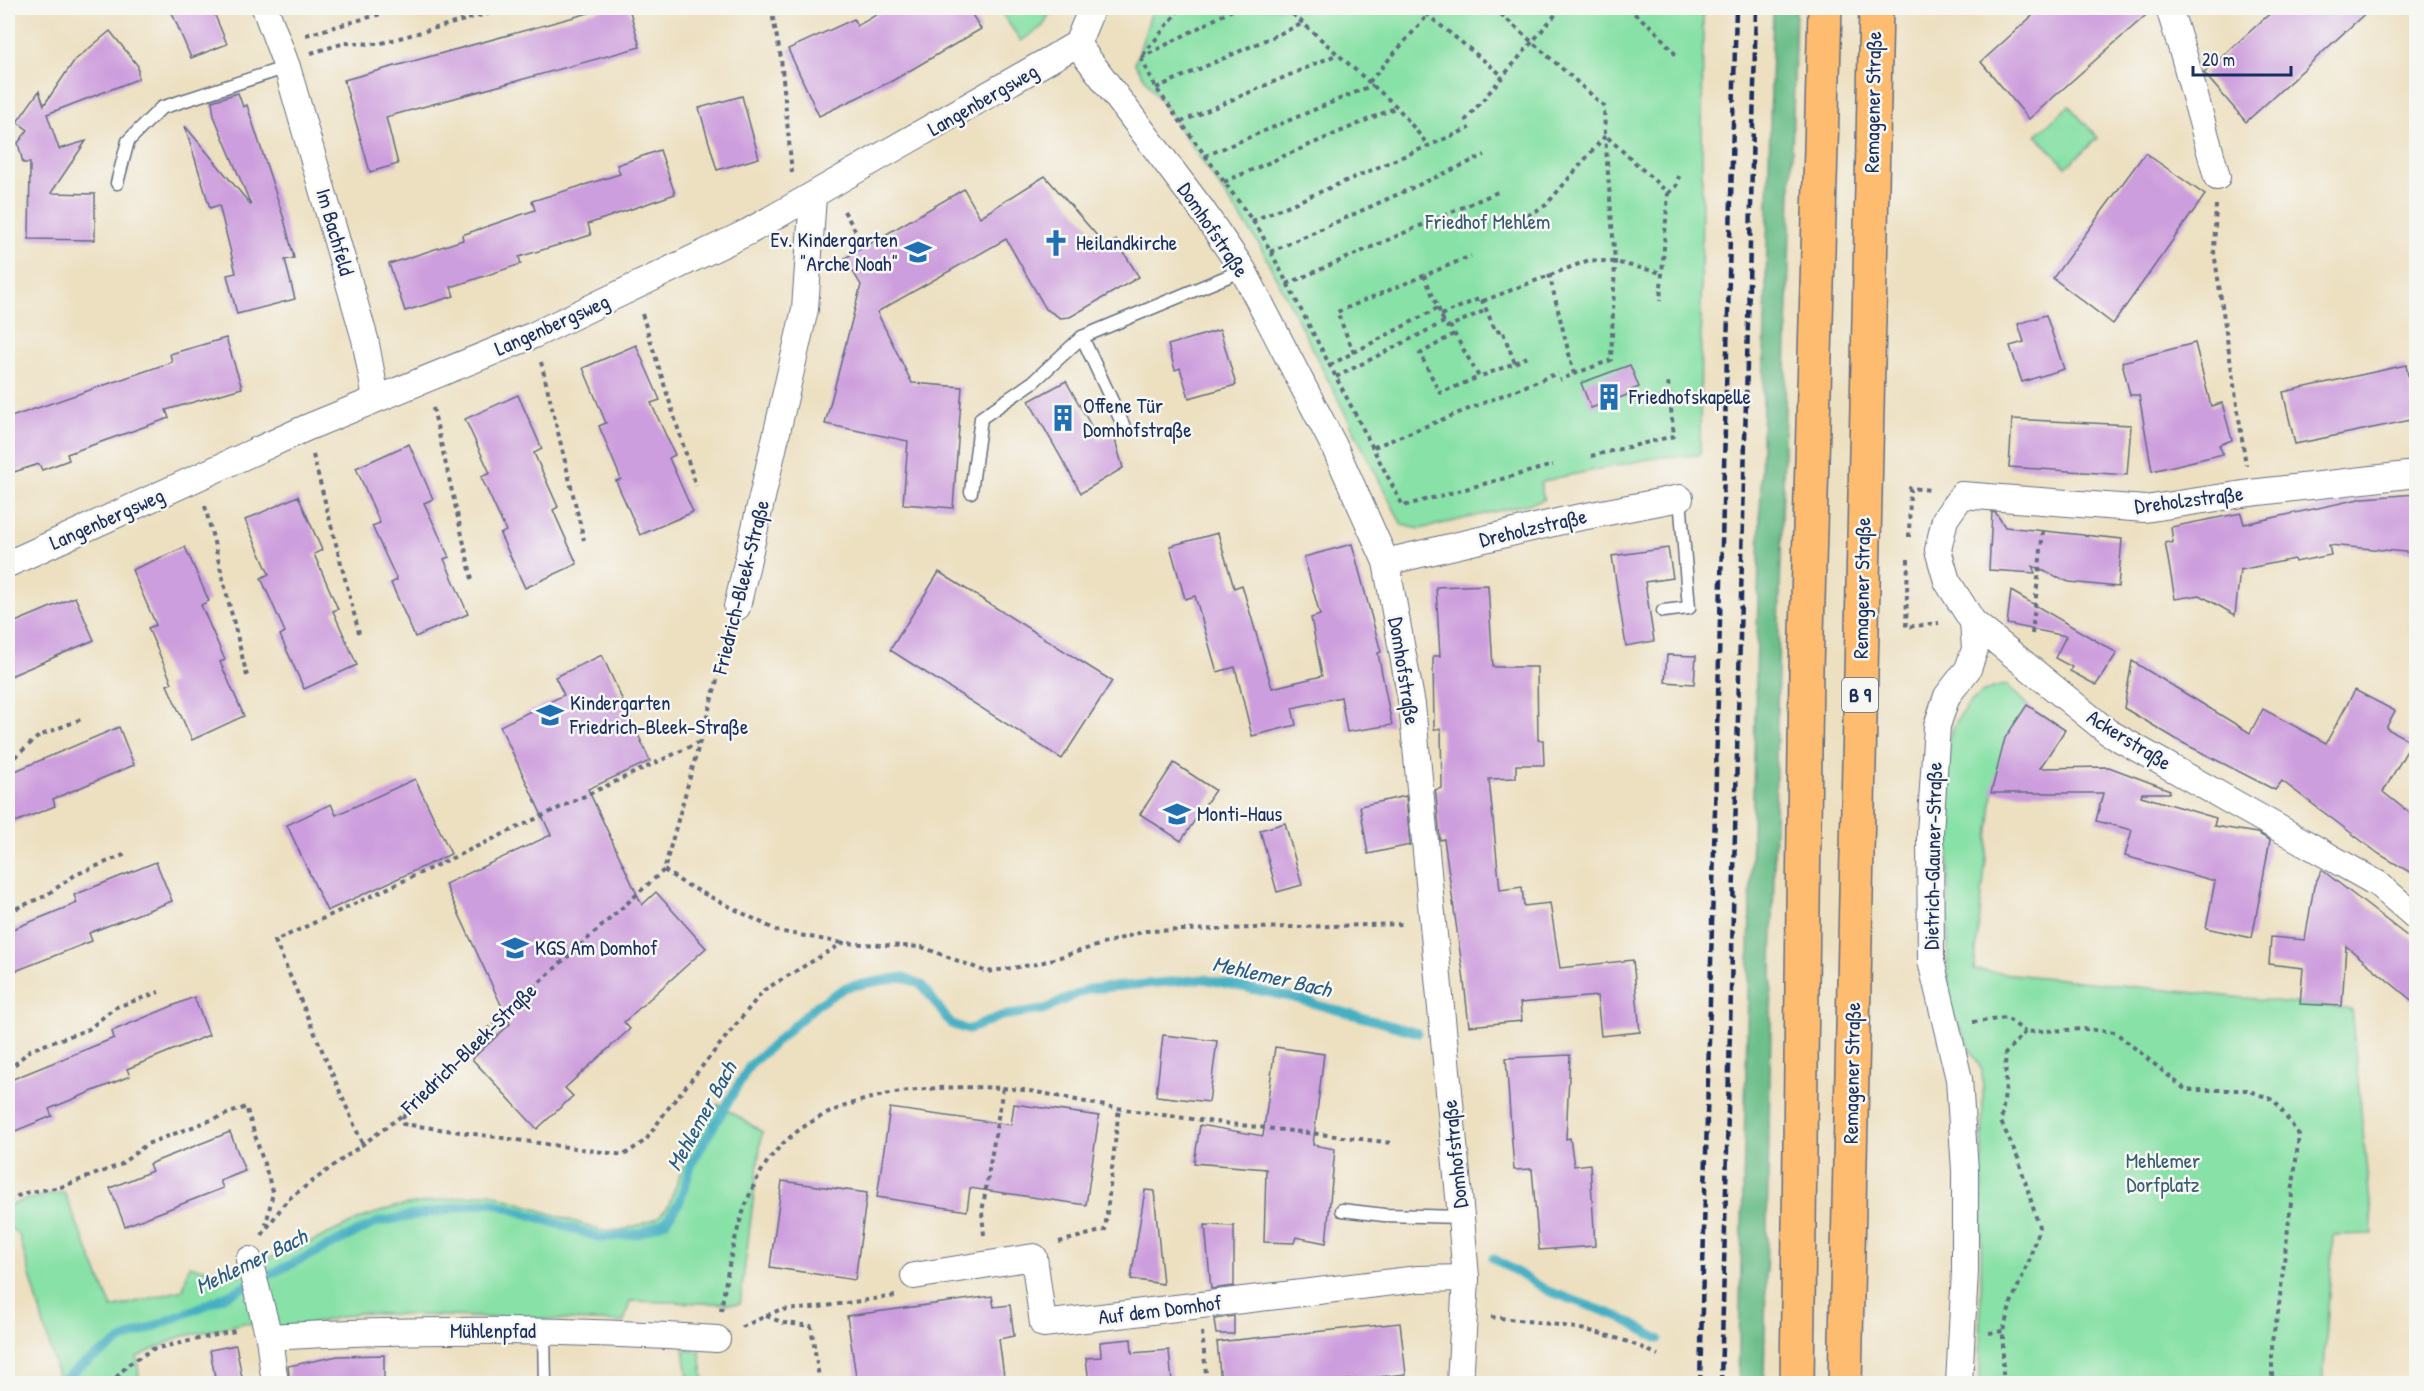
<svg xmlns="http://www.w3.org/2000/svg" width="2424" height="1391" viewBox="0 0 2424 1391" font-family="'Patrick Hand',sans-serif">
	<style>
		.green { fill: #88e1a6; stroke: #528882; stroke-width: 1.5 }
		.forest { fill: #6ebf8b; stroke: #447774; stroke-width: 1.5 }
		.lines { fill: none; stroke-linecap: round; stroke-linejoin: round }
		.stream { stroke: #44afc2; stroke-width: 9 }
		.building { fill: #cd9edd }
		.service-casing { stroke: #646d81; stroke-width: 15 }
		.minor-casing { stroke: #646d81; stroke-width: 28 }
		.primary-casing { stroke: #646d81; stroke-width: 36 }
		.path { stroke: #646d81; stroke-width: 4; stroke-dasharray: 4.5 4.5; stroke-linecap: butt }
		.service { stroke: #fff; stroke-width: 12 }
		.minor { stroke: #fff; stroke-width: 26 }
		.primary { stroke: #febc70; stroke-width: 33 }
		.rail { stroke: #1b2f5e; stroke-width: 4.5; stroke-dasharray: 9 4.5; stroke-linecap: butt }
		.labels { text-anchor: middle; stroke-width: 5; stroke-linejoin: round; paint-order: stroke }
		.shield { fill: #f6f6f2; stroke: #5d6b8a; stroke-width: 1.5 }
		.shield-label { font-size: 20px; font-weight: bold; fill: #1b2f5e }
		.street-label { font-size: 21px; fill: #1b2f5e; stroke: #f6f6f2 }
		.park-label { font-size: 21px; fill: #365c70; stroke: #f6f6f2 }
		.poi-label { font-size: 21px; fill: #1b2f5e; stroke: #f6f6f2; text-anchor: start }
		.water-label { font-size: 22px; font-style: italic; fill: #295c81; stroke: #f6f6f2 }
	</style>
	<rect width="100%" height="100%" fill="#f6f6f2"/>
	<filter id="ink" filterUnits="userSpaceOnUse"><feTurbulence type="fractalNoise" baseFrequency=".0167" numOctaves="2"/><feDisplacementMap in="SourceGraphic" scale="12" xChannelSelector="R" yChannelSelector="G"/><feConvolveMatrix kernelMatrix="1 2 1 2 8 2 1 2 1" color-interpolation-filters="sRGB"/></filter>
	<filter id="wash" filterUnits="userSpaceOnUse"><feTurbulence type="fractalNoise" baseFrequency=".008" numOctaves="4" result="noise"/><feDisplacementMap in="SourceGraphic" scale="24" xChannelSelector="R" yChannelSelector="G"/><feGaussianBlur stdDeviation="1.35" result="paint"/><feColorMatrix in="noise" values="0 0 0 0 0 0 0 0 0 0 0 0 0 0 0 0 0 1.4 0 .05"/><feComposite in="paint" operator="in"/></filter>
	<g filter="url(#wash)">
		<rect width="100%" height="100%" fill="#ede0c1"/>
		<g class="green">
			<path d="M998 8H1052L1043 26 1021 41Z"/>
			<path d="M1153 8H1703L1700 455 1659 457 1556 478 1540 483 1544 500 1420 529 1402 525 1259 244 1135 64Z"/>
			<path d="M2069 106 2098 138 2066 167 2036 135Z"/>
			<path d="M2007 685 2031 709 2009 742 1993 793 1974 970 2351 1009 2373 1234 2333 1235 2323 1383H1980L1983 1089 1982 1071 1950 1008 1948 978 1949 739C1958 712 1976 688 2007 685Z"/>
			<path d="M718 1104 762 1132 740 1304 630 1301 624 1322 357 1313 285 1330 244 1323 180 1337 137 1357 139 1375 131 1383H60L19 1235 8 1225V1206L24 1200 64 1192 112 1308 183 1290 189 1266 239 1275 265 1259 294 1250 362 1218 394 1207 490 1193 602 1231 622 1230 642 1224 657 1218 668 1207 687 1156Z"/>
			<path d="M684 1350 700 1351 704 1383H689Z"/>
		</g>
		<path class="forest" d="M1773 8H1796L1778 665 1764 1383 1738 1384Z"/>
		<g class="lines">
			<g class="stream">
				<path d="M1493 1258 1548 1291 1620 1317 1659 1339"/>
				<path d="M59 1384 79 1367 122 1340 213 1302 378 1222 490 1202 601 1238 641 1233 665 1222 679 1203 692 1163 750 1065 817 1005 846 987 903 977 922 985 951 1024 968 1030 1001 1016 1043 1010 1088 989 1204 979 1290 997 1418 1033"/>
			</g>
		</g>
		<g id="blocks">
			<g class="building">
				<path d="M170 8H212L227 44 191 58Z"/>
				<path d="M607 8H629L640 47 386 117 398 164 370 172 344 80Z"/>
				<path d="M888 8H968L981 29 892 81 819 116 788 49 854 19 857 26Z"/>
				<path d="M2041 8H2154L2029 119 1981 62Z"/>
				<path d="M2276 8H2371L2246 122 2204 73Z"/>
				<path d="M110 31 138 66V79L47 114 59 149 86 141 51 193 95 194V240L29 239 30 163H23L18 143 28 130 17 122 39 91 44 105 74 61Z"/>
				<path d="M238 93 243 107 247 105 284 219 294 258 285 260 295 299 237 314 227 275 236 273 219 205 210 208 185 126 251 205 214 116 212 101Z"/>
				<path d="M742 96 759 158 717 170 699 108Z"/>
				<path d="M660 150 675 194 588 224 591 235 519 257 521 264 451 287 454 296 405 311 389 264 463 240 462 235 535 210 532 201 620 174 617 165Z"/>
				<path d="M2145 153 2205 195 2113 324 2053 278Z"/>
				<path d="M1045 176 1106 246 1116 240 1139 277 1070 317 1060 318 1046 309 1006 239 877 312 912 383 962 387 953 508 903 504 908 441 825 424 861 285 845 258 964 189 980 217Z"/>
				<path d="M2046 315 2064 369 2022 382 2010 346 2024 342 2018 324Z"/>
				<path d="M1220 330 1236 385 1189 398 1180 368 1175 370 1168 345Z"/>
				<path d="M226 338 242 388 166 410 169 418 67 454 69 460 42 470 39 464 14 472 8 454V418L172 362 170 354Z"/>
				<path d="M2195 343 2211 406 2222 403 2232 440 2219 445 2223 454 2152 471 2139 395H2130L2122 362Z"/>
				<path d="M636 345 660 400 651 403 675 455 669 458 693 512 640 535 616 481 621 479 599 426 606 423 583 368Z"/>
				<path d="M1630 365 1639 387 1629 391 1630 394 1591 408 1581 383Z"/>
				<path d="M2406 365 2416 419 2295 444 2283 392Z"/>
				<path d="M1066 381 1099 440 1114 436 1123 468 1081 493 1029 401Z"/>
				<path d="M518 395 542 449 534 453 558 507 553 510 577 564 525 588 500 534 506 531 481 477 490 473 465 419Z"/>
				<path d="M2012 419 2131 425 2127 475 2009 467Z"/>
				<path d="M409 444 433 499 424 503 449 557 444 559 468 614 415 637 391 583 397 580 372 526 380 523 356 468Z"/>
				<path d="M2416 494V553L2329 545 2331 555 2295 562 2294 559 2240 570 2235 615 2200 595 2175 599 2165 542 2173 543 2171 527 2241 513 2244 524 2364 498Z"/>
				<path d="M298 496 322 550 314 554 338 609 333 611 357 665 304 689 280 635 285 632 261 578 269 574 245 520Z"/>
				<path d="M1992 512 1996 513 2005 527 2122 539 2118 587 2069 582 2032 566 2035 573 1989 570Z"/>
				<path d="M1218 533 1234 588 1242 585 1272 688 1322 676 1311 618 1320 615 1304 557 1352 544 1381 652 1378 653 1392 725 1347 732 1341 697 1292 708 1296 725 1252 736 1235 667 1217 672 1195 596 1185 599 1170 546Z"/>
				<path d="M185 547 209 601 201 605 225 660 220 662 244 716 192 740 167 685 172 683 148 628 156 625 132 570Z"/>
				<path d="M1668 548 1673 578 1645 582 1654 641 1626 646 1612 556Z"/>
				<path d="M939 572 1112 681 1062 759 890 650Z"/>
				<path d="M1488 585 1493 667H1537L1538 740H1543L1544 765H1516V778L1489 779 1500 890 1522 887 1524 906 1550 903 1560 968 1633 960 1640 1032 1601 1036 1597 996 1520 1003 1522 1021 1469 1026 1463 973 1444 839 1440 840 1436 794 1435 790 1442 788 1441 729H1434L1433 656H1440L1436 587Z"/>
				<path d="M2011 591 2117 653 2096 685 2070 671 2072 667 2055 658 2066 636 2007 624Z"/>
				<path d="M75 597 94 640 8 677V625Z"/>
				<path d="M602 655 650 761 588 789 642 905 656 892 706 948 624 1022 630 1029 565 1088 573 1096 537 1129 472 1059 510 1024 445 884 551 835 500 726 564 695 555 677Z"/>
				<path d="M1667 655 1696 656 1694 684 1665 682Z"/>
				<path d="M2132 661 2250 733 2263 709 2326 743 2355 690 2395 711 2386 728 2412 742 2383 792 2416 818V876L2379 854 2282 781 2275 790 2181 742 2124 708Z"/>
				<path d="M2027 705 2065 730 2040 768 2109 767 2170 790 2169 793H2142L2141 796 2216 818 2214 826 2257 833 2270 840 2252 938 2206 928 2215 881 2125 856 2132 830 2096 821 2103 793H1991L2005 738Z"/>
				<path d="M119 727 134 765 53 799 55 806 8 825V774Z"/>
				<path d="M1174 763 1215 790 1181 841 1140 814Z"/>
				<path d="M415 779 451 854 327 911 287 825 331 804 336 815Z"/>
				<path d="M1406 796 1410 845 1368 854 1360 806Z"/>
				<path d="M1285 823 1302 885 1277 892 1260 830Z"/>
				<path d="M156 862 172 901 89 933 92 941 8 974V931L77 903 74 895Z"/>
				<path d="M2322 870 2416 943V1004L2346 946 2342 1006 2300 1004 2303 968 2269 964 2271 937 2305 940 2314 886Z"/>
				<path d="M194 997 209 1035 127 1069 130 1076 49 1109 52 1116 8 1134V1081L114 1038 112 1031Z"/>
				<path d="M1163 1035 1217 1041 1209 1102 1156 1096Z"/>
				<path d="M1275 1047 1324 1054 1313 1145 1335 1149 1326 1243 1296 1237 1294 1243 1264 1242 1266 1169 1194 1163 1200 1125 1263 1136Z"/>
				<path d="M1570 1055 1566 1139 1570 1138 1574 1166 1590 1164 1595 1246 1539 1250 1532 1169 1514 1170 1506 1058Z"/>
				<path d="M1014 1104 1099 1116 1086 1205 970 1188 967 1211 877 1197 890 1108 1011 1125Z"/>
				<path d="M230 1132 245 1171 220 1181 223 1188 125 1226 110 1188 152 1171 149 1164Z"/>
				<path d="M782 1181 867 1193 855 1280 770 1267Z"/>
				<path d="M1145 1190 1154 1191 1163 1284 1131 1279Z"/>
				<path d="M1205 1225 1234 1226V1286L1211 1289Z"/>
				<path d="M992 1296 994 1307 1010 1305 1014 1336 999 1339 1004 1376 949 1383H857L847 1316Z"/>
				<path d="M1234 1316V1334H1216L1214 1319Z"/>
				<path d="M1400 1323 1406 1374 1322 1383H1221L1217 1342Z"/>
				<path d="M1131 1339 1132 1353 1169 1350 1172 1383H1089L1086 1358 1101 1357 1100 1342Z"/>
				<path d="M236 1345 243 1383H216L210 1350Z"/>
				<path d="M384 1355V1383H290L288 1366 338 1356Z"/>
			</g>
		</g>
	</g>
	<g filter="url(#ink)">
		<use href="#blocks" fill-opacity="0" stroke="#646d81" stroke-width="1.5"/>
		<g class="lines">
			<defs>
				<g id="service">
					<path d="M117 183 128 141 161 108 287 67"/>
					<path d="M1082 337 1126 431"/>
					<path d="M971 492 981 418 1033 382 1082 337 1243 270"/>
					<path d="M1663 611 1689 608 1680 498"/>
					<path d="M1342 1210 1384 1215 1461 1217"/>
					<path d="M544 1331 545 1384"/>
				</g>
				<g id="minor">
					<path d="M265 8 287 67 365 339 376 398"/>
					<path d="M2169 8 2184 56 2217 177"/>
					<path d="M1077 44 1202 210 1243 270 1334 446 1386 562 1412 705 1461 1217 1466 1278 1460 1384"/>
					<path d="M1077 44 1092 8"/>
					<path d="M2416 474 2250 493 2145 509 1962 495 1945 519 1938 550 1947 581 1973 622 2108 732 2378 884 2416 917"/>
					<path d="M1386 562 1566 520 1680 498"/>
					<path d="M8 564 306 428 534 335 748 232 1077 44"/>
					<path d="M737 607 805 309 813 197"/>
					<path d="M249 1260 269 1337 275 1384"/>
					<path d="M914 1276 1034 1257 1043 1324 1418 1279 1466 1278"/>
					<path d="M269 1337C419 1328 568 1329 717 1339"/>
					<path d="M1959 1384 1965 1271V1171L1959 1079 1931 961 1930 833 1937 726 1947 696 1968 669 1975 649 1973 622"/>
				</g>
				<g id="primary">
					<path d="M1797 1384 1806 669 1825 8"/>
					<path d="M1845 1384 1876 8"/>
				</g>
			</defs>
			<use href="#service" class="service-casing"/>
			<use href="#minor" class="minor-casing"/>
			<use href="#primary" class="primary-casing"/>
			<g class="path">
				<path d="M771 8 781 58 792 173"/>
				<path d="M1286 8 1397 107 1428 145"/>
				<path d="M1419 8 1503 76"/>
				<path d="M1494 8 1604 106 1605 135 1668 193 1660 301"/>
				<path d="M1627 8 1653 28 1676 55"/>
				<path d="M306 35 402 8"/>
				<path d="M311 53 345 43 378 44 508 8"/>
				<path d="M1143 55 1181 8"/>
				<path d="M1141 58 1156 88 1260 231 1403 506 1553 465"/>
				<path d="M1141 58 1236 8"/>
				<path d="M1369 82 1434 8"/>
				<path d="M1156 88 1304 23"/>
				<path d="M1465 121 1561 8"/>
				<path d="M1181 122 1338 54"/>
				<path d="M1205 156 1373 85"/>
				<path d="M1224 182 1397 107"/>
				<path d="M1668 193 1676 187 1679 176"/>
				<path d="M2216 205 2214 252 2246 465"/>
				<path d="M844 211 865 247"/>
				<path d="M1252 221 1470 128"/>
				<path d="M1512 225 1546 205 1605 136"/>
				<path d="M1270 252 1485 155"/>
				<path d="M1549 274 1574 374 1560 380"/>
				<path d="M1424 275 1444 322"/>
				<path d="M1287 284 1500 191"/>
				<path d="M1483 301 1589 260 1615 262 1662 273"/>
				<path d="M642 314 696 486"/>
				<path d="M1441 315 1481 298 1496 332 1502 330 1515 363 1479 377 1450 326"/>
				<path d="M1454 334 1420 354 1440 393 1479 377"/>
				<path d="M1354 353 1337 312 1471 256"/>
				<path d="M541 362 584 540"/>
				<path d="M1515 363 1531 355"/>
				<path d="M1330 365 1438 308"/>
				<path d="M1574 374 1611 360 1615 262 1605 136"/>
				<path d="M1336 377 1444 322 1447 327 1450 326 1486 310"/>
				<path d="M433 408 472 579"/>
				<path d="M1374 447 1558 373"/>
				<path d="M313 455 359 633"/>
				<path d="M1591 456 1674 436 1668 382"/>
				<path d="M205 506 247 676"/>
				<path d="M1909 537 1910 488 1931 490"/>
				<path d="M1908 559 1906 627 1939 623"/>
				<path d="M2032 634 2043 531"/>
				<path d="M8 763 39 736 84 718"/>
				<path d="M664 870 683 883 778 931 842 943"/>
				<path d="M8 912 45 896 75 875 126 854"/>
				<path d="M1973 1022 2007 1018 2025 1032"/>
				<path d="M8 1071 30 1050 89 1029 114 1008 159 992"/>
				<path d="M404 1114 403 1124 624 1155 646 1140 666 1111 764 990 843 943 922 947 987 972 1037 964 1145 931 1405 924"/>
				<path d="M362 1143 275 941 700 742"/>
				<path d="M8 1200 25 1193 61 1187 120 1165 147 1144 246 1107 273 1192 266 1225"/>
				<path d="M262 1235 287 1200 404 1114 493 1024 664 870 730 634"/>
				<path d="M984 1235 982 1212 1003 1088"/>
				<path d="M1059 1242 1105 1230 1119 1108"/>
				<path d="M721 1311C728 1264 741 1195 771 1157 822 1092 926 1084 1001 1088 1040 1090 1079 1102 1117 1108 1208 1123 1300 1131 1392 1143"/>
				<path d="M766 1316 784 1323 811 1326 820 1384"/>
				<path d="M1491 1317C1552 1324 1602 1327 1658 1355"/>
				<path d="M742 1327 779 1310 812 1308 895 1296"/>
				<path d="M1202 1332 1207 1384"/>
				<path d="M1989 1333 2003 1331"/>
				<path d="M110 1384 129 1364 153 1349 239 1330"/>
				<path d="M2003 1384V1331L2011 1303 2029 1261 2039 1227 2018 1158 2001 1122 2006 1086 2005 1054 2025 1032 2085 1029 2115 1032 2186 1090H2247L2274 1100 2299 1135 2278 1313 2272 1341V1384"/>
			</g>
			<use href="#service" class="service"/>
			<use href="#minor" class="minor"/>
			<use href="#primary" class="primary"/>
			<g class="rail">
				<path d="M1700 1384 1736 8"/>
				<path d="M1721 1384 1756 8"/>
			</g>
		</g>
	</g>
	<defs>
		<symbol id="church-bare" viewBox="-9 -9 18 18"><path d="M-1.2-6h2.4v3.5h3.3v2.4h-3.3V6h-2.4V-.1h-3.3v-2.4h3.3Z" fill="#1f6fb2" stroke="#f6f6f2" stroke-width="2.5" paint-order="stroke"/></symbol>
		<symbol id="school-bare" viewBox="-9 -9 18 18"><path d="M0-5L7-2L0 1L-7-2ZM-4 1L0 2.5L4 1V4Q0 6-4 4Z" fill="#1f6fb2" stroke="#f6f6f2" stroke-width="2.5" paint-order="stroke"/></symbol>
		<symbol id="building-bare" viewBox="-9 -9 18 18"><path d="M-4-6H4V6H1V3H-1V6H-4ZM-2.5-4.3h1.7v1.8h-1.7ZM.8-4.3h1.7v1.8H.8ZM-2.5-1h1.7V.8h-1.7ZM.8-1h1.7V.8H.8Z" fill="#1f6fb2" stroke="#f6f6f2" stroke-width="2.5" paint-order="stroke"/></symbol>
	</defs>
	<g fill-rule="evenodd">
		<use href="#church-bare" x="1037" y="224" width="38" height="38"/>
		<use href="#school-bare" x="899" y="233" width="38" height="38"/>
		<use href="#building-bare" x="1590" y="378" width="38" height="38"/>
		<use href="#building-bare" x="1044" y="399" width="38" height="38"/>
		<use href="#school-bare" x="531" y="696" width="38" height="38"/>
		<use href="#school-bare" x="1158" y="795" width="38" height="38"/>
		<use href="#school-bare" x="496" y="929" width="38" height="38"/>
	</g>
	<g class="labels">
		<rect class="shield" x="1842" y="678" width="36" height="34" rx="4.5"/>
		<g class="shield-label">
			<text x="1860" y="702">B 9</text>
		</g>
		<g class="street-label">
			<text transform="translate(983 100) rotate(-30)" y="7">Langenbergsweg</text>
			<text transform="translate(1873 102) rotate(-89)" y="7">Remagener Straße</text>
			<text transform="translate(1213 230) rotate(56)" y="7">Domhofstraße</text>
			<text transform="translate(335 232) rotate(74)" y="7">Im Bachfeld</text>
			<text transform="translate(552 325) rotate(-24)" y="7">Langenbergsweg</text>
			<text transform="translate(2189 500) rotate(-7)" y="7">Dreholzstraße</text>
			<text transform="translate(107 519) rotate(-24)" y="7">Langenbergsweg</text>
			<text transform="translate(1533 528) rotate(-13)" y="7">Dreholzstraße</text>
			<text transform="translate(741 587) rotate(-76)" y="7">Friedrich-Bleek-Straße</text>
			<text transform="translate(1862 588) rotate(-89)" y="7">Remagener Straße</text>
			<text transform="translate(1404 671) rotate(81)" y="7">Domhofstraße</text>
			<text transform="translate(2129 740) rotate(32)" y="7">Ackerstraße</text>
			<text transform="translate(1933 856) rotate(-89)" y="7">Dietrich-Glauner-Straße</text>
			<text transform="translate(469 1049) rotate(-44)" y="7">Friedrich-Bleek-Straße</text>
			<text transform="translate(1852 1073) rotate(-89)" y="7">Remagener Straße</text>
			<text transform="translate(1455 1154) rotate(-96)" y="7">Domhofstraße</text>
			<text transform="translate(1160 1310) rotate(-7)" y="7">Auf dem Domhof</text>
			<text x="493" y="1338">Mühlenpfad</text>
		</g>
		<g class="park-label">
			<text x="1488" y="229">Friedhof Mehlem</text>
			<text x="2163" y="1168">Mehlemer<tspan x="2163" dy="24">Dorfplatz</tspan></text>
		</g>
		<g class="poi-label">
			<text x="898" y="247" text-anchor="end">Ev. Kindergarten<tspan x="898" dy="24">"Arche Noah"</tspan></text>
			<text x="1076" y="250">Heilandkirche</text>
			<text x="1629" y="404">Friedhofskapelle</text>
			<text x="1083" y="413">Offene Tür<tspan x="1083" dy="24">Domhofstraße</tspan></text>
			<text x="570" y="710">Kindergarten<tspan x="570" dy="24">Friedrich-Bleek-Straße</tspan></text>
			<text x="1197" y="821">Monti-Haus</text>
			<text x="535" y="955">KGS Am Domhof</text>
		</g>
		<g class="water-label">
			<text transform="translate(1272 976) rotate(13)" y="8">Mehlemer Bach</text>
			<text transform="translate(701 1116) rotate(-61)" y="8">Mehlemer Bach</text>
			<text transform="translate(251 1261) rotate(-26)" y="8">Mehlemer Bach</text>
		</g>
	</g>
	<rect width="2424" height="1391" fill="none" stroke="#f6f6f2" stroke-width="30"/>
	<path d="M2193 66v9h98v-9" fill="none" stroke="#1b2f5e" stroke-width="3"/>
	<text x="2202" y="66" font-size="18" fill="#1b2f5e" stroke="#f6f6f2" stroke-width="4.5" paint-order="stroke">20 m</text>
</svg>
